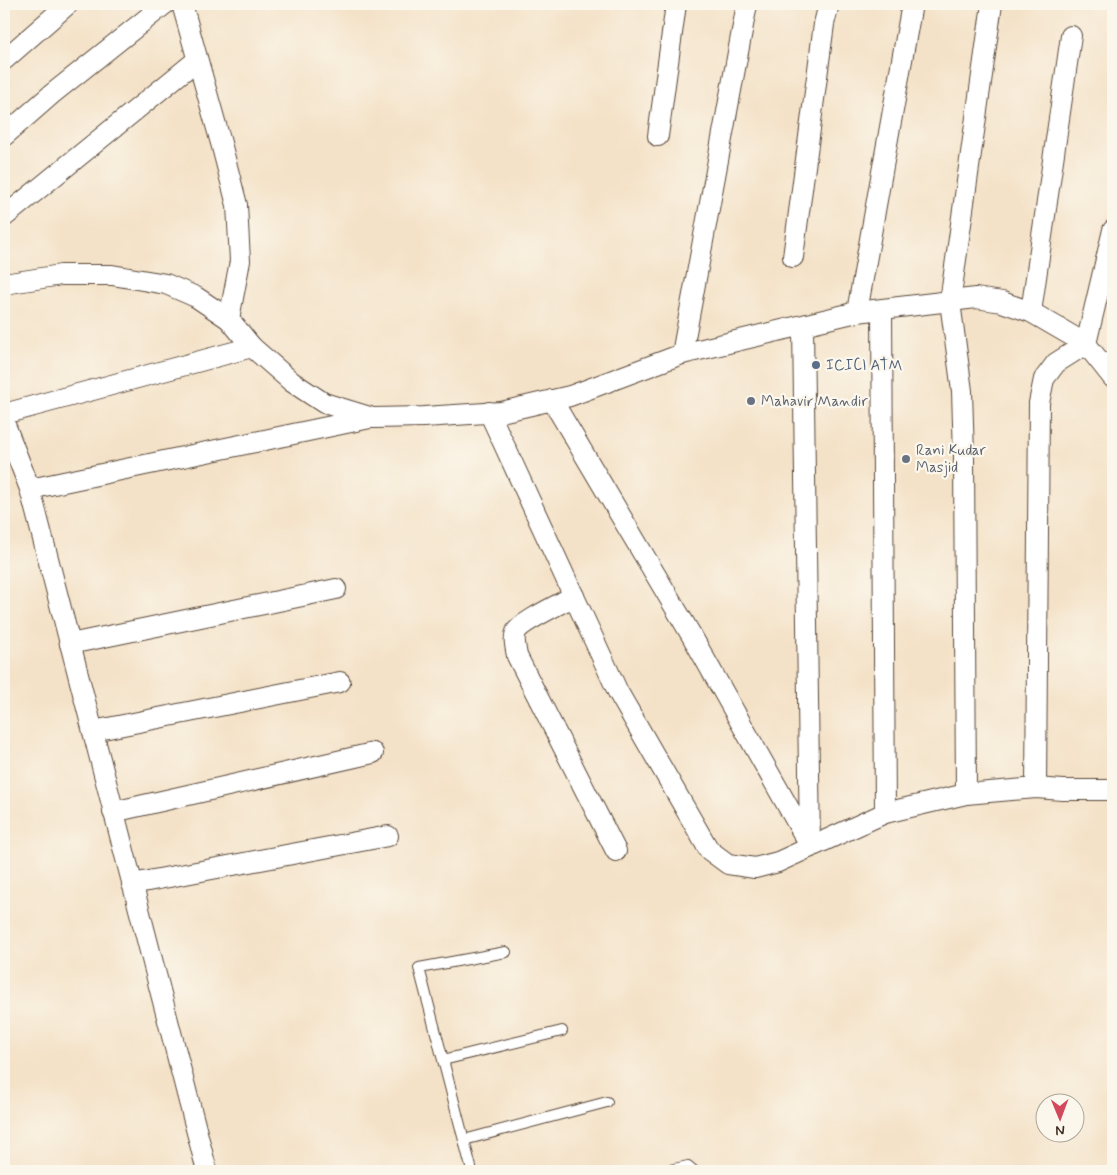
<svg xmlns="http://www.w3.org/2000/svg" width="1117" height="1175" viewBox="0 0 1117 1175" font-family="Mynerve,sans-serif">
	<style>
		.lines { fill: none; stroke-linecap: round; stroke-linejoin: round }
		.lane-casing { stroke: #574638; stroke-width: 12 }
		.street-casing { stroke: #574638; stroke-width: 22 }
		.lane { stroke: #fff; stroke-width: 10 }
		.street { stroke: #fff; stroke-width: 20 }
		.service-dot { fill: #5c6f8a; stroke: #fbf7ec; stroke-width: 2 }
		.worship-dot { fill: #6b7280; stroke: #fbf7ec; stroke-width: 2 }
		.labels { text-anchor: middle; stroke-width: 4.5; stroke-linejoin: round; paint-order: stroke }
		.service-label { font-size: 15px; fill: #4e5e75; stroke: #fbf7ec; text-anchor: start }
		.worship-label { font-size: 15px; fill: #5b616d; stroke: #fbf7ec; text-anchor: start }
	</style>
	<rect width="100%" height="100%" fill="#fbf7ec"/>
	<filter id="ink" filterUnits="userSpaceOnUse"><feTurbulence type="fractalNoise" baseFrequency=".02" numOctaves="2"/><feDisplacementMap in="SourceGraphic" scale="10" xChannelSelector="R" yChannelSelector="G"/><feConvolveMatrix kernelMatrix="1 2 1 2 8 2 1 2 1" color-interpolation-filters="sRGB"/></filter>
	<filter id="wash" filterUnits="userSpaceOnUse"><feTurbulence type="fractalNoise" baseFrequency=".0096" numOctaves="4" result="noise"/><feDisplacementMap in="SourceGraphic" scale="20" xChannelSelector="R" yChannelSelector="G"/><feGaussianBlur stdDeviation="1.12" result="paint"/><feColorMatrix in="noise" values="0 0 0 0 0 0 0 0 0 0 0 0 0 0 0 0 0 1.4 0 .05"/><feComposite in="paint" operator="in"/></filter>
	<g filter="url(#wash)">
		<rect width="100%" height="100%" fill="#f4e2c8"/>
	</g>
	<g filter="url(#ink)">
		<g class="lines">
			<defs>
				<g id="lane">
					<path d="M443 1060 562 1031"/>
					<path d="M464 1140 607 1102"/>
					<path d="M472 1171 419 968 506 952"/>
					<path d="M665 1171 688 1166 694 1171"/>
				</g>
				<g id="street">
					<path d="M182 4 221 143 237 205 240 261 229 319"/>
					<path d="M4 60 68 4"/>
					<path d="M4 136 52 94 165 4"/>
					<path d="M658 136 676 4"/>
					<path d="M4 217 197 60"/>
					<path d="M793 257 824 24 829 4"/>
					<path d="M4 284 61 275H112L166 284 196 297 229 319 252 347 292 382 324 403 373 418 424 417 501 412 570 396 682 354 857 312 976 298 1002 302 1031 312 1086 344 1113 378"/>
					<path d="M882 310 885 813"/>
					<path d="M857 312 912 4"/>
					<path d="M1031 312 1071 36"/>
					<path d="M803 326 810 847"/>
					<path d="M682 354 747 4"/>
					<path d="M552 400 693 638 809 844"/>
					<path d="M489 412 618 692 709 850 728 864 755 868 778 862 885 813 966 794 1036 788 1063 790H1113"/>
					<path d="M4 414 252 347"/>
					<path d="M4 422 30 489 207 1171"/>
					<path d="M30 489 370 418"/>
					<path d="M574 596C562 603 521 622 516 632 513 639 516 649 517 656L616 851"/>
					<path d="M70 644 336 589"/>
					<path d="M93 731 340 682"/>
					<path d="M1036 788 1039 403 1044 379 1056 363 1086 344 1113 230"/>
					<path d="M966 794 964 456 962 391 950 302 992 4"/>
					<path d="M113 812 373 753"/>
					<path d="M132 884 388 836"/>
				</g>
			</defs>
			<use href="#lane" class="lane-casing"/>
			<use href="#street" class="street-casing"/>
			<use href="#lane" class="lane"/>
			<use href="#street" class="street"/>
		</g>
	</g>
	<circle class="service-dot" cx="816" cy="365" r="5"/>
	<g class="worship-dot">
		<circle cx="751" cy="401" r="5"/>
		<circle cx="906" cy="459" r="5"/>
	</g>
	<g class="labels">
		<g class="service-label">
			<text x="826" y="370">ICICI ATM</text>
		</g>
		<g class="worship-label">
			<text x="761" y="406">Mahavir Mandir</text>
			<text x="916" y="455">Rani Kudar<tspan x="916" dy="17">Masjid</tspan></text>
		</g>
	</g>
	<rect width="1117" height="1175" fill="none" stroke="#fbf7ec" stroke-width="20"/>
	<g transform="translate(1060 1118) rotate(179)"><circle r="24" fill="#fbf7ec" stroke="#aea59a"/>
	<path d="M0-4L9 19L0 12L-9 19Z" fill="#d1495b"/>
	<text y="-8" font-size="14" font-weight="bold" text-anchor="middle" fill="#3b2a1e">N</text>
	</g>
</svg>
